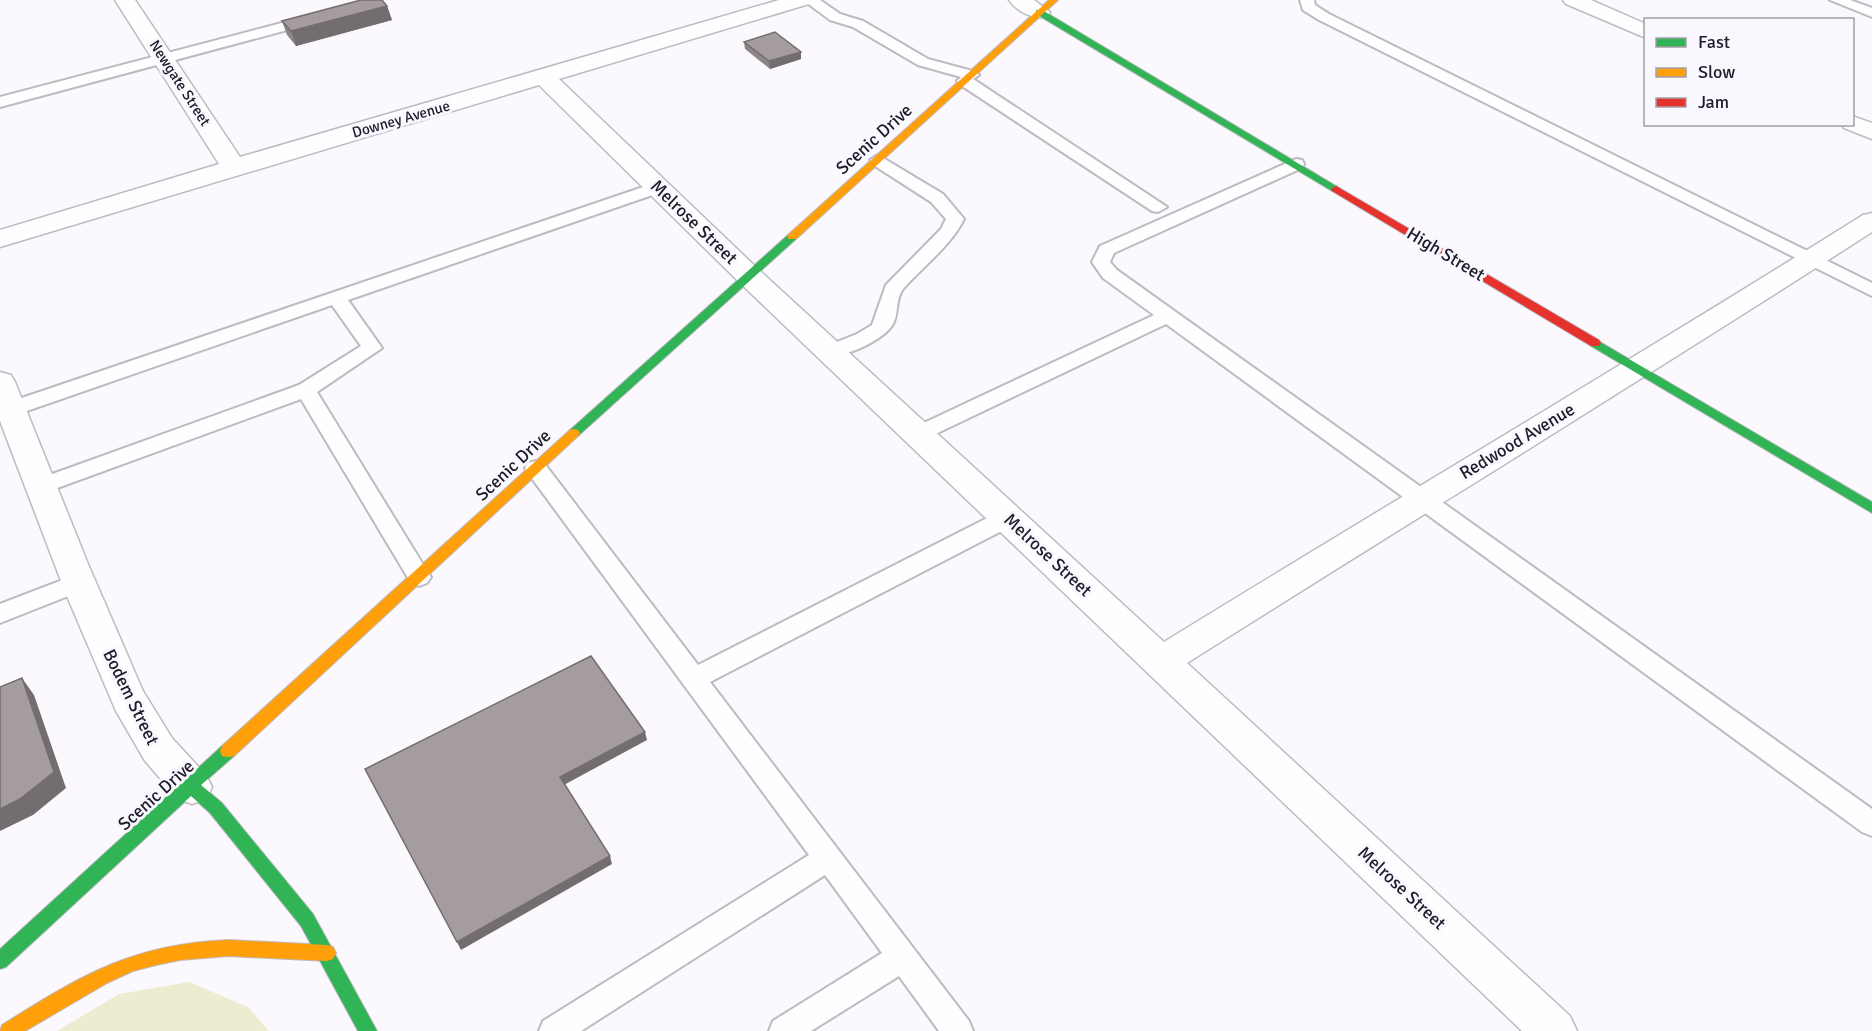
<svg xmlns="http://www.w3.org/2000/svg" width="1872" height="1031" viewBox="0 0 1872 1031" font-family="Signika,sans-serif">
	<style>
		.green { fill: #ececd1 }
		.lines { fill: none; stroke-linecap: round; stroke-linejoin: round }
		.lane-casing { stroke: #bdbac3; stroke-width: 4 }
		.street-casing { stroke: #bdbac3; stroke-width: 3 }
		.fast-casing { stroke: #bdbac3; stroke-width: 2 }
		.slow-casing { stroke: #bdbac3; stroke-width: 2 }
		.jam-casing { stroke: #bdbac3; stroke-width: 2 }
		.lane { fill: #fefeff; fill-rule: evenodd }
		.street { fill: #fefeff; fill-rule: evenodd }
		.fast { fill: #30b455; fill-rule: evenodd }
		.slow { fill: #ff9f0a; fill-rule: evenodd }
		.jam { fill: #e5322d; fill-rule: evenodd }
		.wall { fill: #8d8688 }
		.shaded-wall { fill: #736d6f }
		.building { fill: #a49c9e; stroke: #736d6f; stroke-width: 1.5 }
		.labels { text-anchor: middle; stroke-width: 6; stroke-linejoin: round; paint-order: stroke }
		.far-street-label { font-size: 15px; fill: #1e1a27; stroke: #faf8ff }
		.street-label { font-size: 18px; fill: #1e1a27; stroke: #faf8ff }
	</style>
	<rect width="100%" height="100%" fill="#fbf9fe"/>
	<path class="green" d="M189 982 248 1007 269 1031H57L119 994Z"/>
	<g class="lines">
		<defs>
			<g id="lane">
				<path d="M803 0H820L840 14 863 21 928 59 976 72 979 75 973 79 1167 207 1158 212 1152 211 959 84 957 81 961 77 918 65 853 27 830 20Z"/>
				<path d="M1300 0H1314L1315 5 1329 14 1872 283V296L1319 20 1303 10Z"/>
				<path d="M1830 0H1850L1872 8V17Z"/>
				<path d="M312 15 317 16 319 19 317 22 0 107V97Z"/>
				<path d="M878 155 943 194 964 219C950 247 923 266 903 289 895 299 899 313 893 324 884 340 842 360 824 355L821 351 824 347 857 334 872 325 886 285 941 229 946 219 931 202 872 164 870 160Z"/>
				<path d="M1296 159 1302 160 1304 164 1302 168 1114 253 1110 262 1117 270 1872 809V836L1862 832 1166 324 925 439H911L907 434 911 429 1154 315 1103 278 1092 262 1100 246Z"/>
				<path d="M658 182 664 183 667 187 664 191 348 300 382 348 317 392 427 571 431 577 427 583 419 586 411 583 301 399 49 491 41 494 33 491 30 486 33 481 299 385 361 346 332 305 18 414H4L1 409 4 404Z"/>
				<path d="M536 461 544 463 698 665 1001 511 1009 509 1017 511 1020 517 1017 523 710 682 969 1021 973 1031H939L899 976 811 1031H769L773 1021 882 953 825 875 581 1031H539L543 1021 809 855 528 473 525 468 528 463Z"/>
				<path d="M78 574 86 577 90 583 86 589 0 623V604Z"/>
			</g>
			<g id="street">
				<path d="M115 0H135L240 157 779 0H812L809 4 559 79 758 269 1164 642C1396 499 1631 361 1863 215L1872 213V232C1645 378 1415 519 1187 663L1570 1016 1577 1031H1522L738 281 539 85 0 247V230L219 164Z"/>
				<path d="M1009 0H1034L1050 12 1047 17C1033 20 1016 11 1009 0Z"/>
				<path d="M1563 0H1591L1646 24V38L1566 4Z"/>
				<path d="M1852 116 1872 123V139L1844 128 1841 124H1852Z"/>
				<path d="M0 372 11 375 15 382 88 564 143 691 172 738 206 775 212 787 206 799 192 804 178 799 145 761 116 711 66 594 0 421Z"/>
			</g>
			<g id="fast">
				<path d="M1036 10H1042L1341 189 1336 192 1332 191 1036 14Z"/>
				<path d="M792 234 796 235V239L578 436H570L568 433 570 430 788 235Z"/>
				<path d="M1595 339 1872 502V513L1591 346 1589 343 1591 340Z"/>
				<path d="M228 745 234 746 236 751 234 756 201 785 222 803 313 914 377 1031H358L301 926 210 813 191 796 6 967 0 969V949L222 746Z"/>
			</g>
			<g id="slow">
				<path d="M1049 0H1058L796 239H788V235Z"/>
				<path d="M574 429 578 430 580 433 578 436 234 756 228 757 222 756 220 751 222 746 570 430Z"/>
				<path d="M229 940 327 945 333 947 336 953 333 959 327 961 229 956 180 960 156 965 133 971 107 983 25 1031H0L2 1025C82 975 132 944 229 940Z"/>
			</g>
			<path id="jam" d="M1336 186 1599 340 1601 343 1599 346H1591L1332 191 1331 189Z"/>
		</defs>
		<use href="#lane" class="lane-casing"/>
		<use href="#street" class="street-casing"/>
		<use href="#fast" class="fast-casing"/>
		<use href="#slow" class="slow-casing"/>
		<use href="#jam" class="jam-casing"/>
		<use href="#lane" class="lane"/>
		<use href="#street" class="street"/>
		<use href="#fast" class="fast"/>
		<use href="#slow" class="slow"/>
		<use href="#jam" class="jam"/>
	</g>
	<g class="wall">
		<path d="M387 6 392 20 296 46 287 35 282 21Z"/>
		<path d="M744 42 801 52V59L770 69 745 49Z"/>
	</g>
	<g class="shaded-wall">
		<path d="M387 6 392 20 296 46 291 31Z"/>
		<path d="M801 52V59L770 69 769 61Z"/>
		<path d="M22 678 34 695 66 788 33 815 0 831V809Z"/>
		<path d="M645 732 647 740 562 786 560 777Z"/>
		<path d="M610 856 612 864 461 950 457 942Z"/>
	</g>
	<g class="building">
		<path d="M361 0H382L387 6 291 31 282 21Z"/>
		<path d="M775 32 801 52 769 61 744 42Z"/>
		<path d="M591 656 645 732 560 777 610 856 457 942 365 769Z"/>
		<path d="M22 678 54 772 20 799 0 809V687Z"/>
	</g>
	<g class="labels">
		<g class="far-street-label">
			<text transform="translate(180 83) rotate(57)" y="5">Newgate Street</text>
			<text transform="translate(401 119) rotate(-16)" y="5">Downey Avenue</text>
		</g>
		<g class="street-label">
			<text transform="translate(874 139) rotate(-42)" y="6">Scenic Drive</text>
			<text transform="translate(694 222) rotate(44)" y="6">Melrose Street</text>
			<text transform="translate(1446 254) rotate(31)" y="6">High Street</text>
			<text transform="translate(1517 441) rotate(-31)" y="6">Redwood Avenue</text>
			<text transform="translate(513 465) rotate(-43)" y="6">Scenic Drive</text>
			<text transform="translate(1048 555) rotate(43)" y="6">Melrose Street</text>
			<text transform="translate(131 697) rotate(64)" y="6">Bodem Street</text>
			<text transform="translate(156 795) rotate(-42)" y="6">Scenic Drive</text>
			<text transform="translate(1402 888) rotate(43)" y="6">Melrose Street</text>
		</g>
	</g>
	<rect x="1644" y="18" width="210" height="108" fill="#faf8ff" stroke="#a29fa9" stroke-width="1.5"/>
	<rect x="1656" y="38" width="30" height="9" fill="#30b455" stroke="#a29fa9" stroke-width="1.5"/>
	<text x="1698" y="48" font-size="18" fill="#1e1a27">Fast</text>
	<rect x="1656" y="68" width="30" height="9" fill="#ff9f0a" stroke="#a29fa9" stroke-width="1.5"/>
	<text x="1698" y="78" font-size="18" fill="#1e1a27">Slow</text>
	<rect x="1656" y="98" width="30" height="9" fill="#e5322d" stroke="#a29fa9" stroke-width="1.5"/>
	<text x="1698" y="108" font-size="18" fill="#1e1a27">Jam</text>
</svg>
